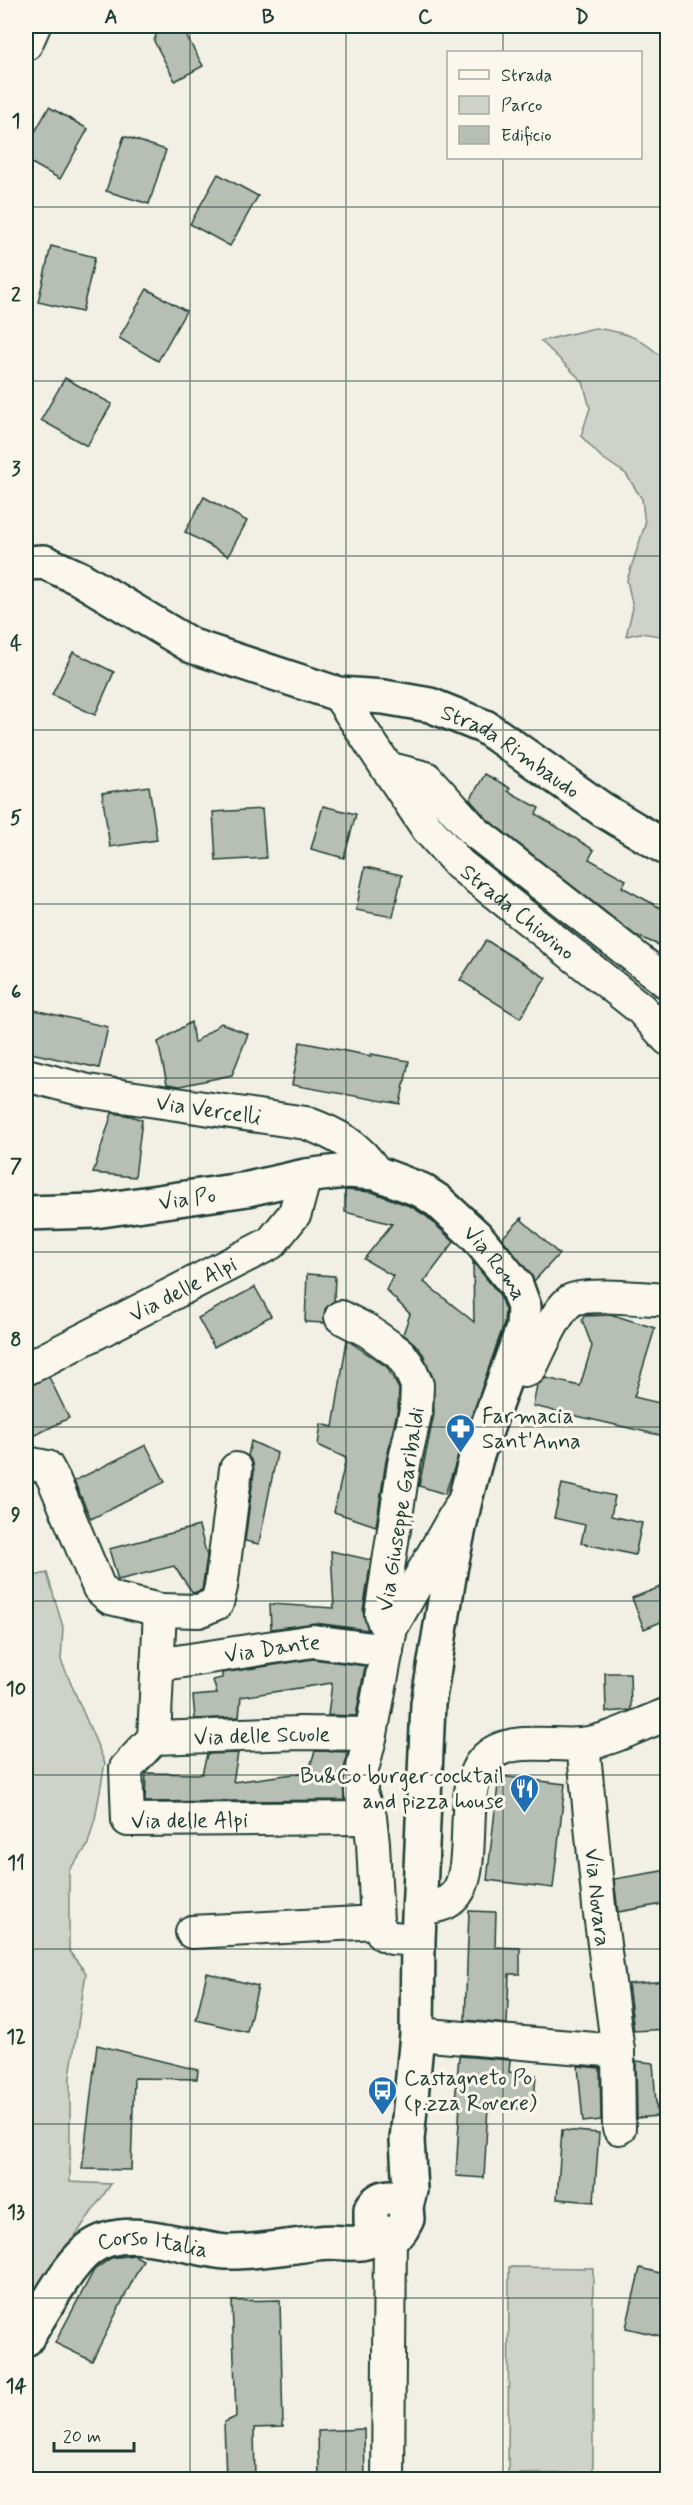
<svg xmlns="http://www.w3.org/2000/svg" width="693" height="2505" viewBox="0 0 693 2505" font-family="Mynerve,sans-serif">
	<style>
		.green { fill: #cfd2c8; stroke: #77887e; stroke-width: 1.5 }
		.building { fill: #b7beb3; stroke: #1f3d34; stroke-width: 1.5 }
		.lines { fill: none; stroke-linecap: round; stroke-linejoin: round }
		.minor-casing { stroke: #1f3d34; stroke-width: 36 }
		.tertiary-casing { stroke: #1f3d34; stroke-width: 38 }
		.minor { stroke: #fbf7ec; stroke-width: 32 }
		.tertiary { stroke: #fbf7ec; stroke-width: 33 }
		.grid { fill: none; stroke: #1f3d34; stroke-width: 1.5; stroke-opacity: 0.55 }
		.labels { text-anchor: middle; stroke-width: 6; stroke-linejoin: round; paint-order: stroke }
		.street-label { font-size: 22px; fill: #1f3d34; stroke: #fbf7ec }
		.poi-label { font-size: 22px; fill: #1f3d34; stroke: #fbf7ec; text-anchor: start }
		.neatline { fill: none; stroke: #1f3d34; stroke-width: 2 }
		.grid-label { font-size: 20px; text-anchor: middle; font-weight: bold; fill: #1f3d34 }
	</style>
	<rect width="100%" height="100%" fill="#f2f0e5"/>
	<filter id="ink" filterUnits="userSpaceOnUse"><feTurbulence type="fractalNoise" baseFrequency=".0167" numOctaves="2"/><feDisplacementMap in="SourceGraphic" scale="12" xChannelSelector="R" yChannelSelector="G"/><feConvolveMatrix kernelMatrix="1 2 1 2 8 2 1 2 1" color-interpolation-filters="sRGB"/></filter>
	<g filter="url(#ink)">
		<g class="green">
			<path d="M595 328C630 333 642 338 667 362V637L640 633 626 636 633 608 627 580 645 525 642 499 626 474 601 457 581 436 590 408 583 382 541 341Z"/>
			<path d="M47 1573 63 1627 61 1660 105 1763 95 1819 87 1847 69 1870V1951L86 1973 70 2076V2182L111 2184 53 2268 26 2314V1578Z"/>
			<path d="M509 2267 593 2268V2473L508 2474Z"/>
		</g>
		<g class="building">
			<path d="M159 26H181L203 66 175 81 154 41Z"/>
			<path d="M49 107 88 129 60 179 26 160V148Z"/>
			<path d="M124 136 166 150 149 204 106 191Z"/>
			<path d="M218 174 258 196 230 246 190 224Z"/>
			<path d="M51 246 95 257 82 312 38 302Z"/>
			<path d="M147 289 186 311 158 361 119 338Z"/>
			<path d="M65 378 112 404 87 446 41 420Z"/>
			<path d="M204 497 247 521 228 556 185 532Z"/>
			<path d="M73 652 114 672 95 715 52 695Z"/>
			<path d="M485 774 510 788 508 791 539 808 536 814 594 850 589 859 626 880 622 887 668 912V949L635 935 487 819 470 800Z"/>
			<path d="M149 786 157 840 110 847 102 793Z"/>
			<path d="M323 806 356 814 344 858 311 849Z"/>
			<path d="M262 809 266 858 216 861 213 812Z"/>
			<path d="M365 867 402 875 393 917 356 910Z"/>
			<path d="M486 940 546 978 520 1018 460 980Z"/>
			<path d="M26 1008 108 1027 99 1068 26 1052Z"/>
			<path d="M191 1022 194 1043 221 1023 248 1034 232 1075 180 1086 167 1084 158 1042Z"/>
			<path d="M300 1042 371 1056V1054L409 1061 400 1104 292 1085Z"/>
			<path d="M112 1113 131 1116 142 1120 135 1177 93 1173Z"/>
			<path d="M345 1190 372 1192 412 1207 426 1216 454 1242 424 1282 474 1322 473 1262 499 1294 505 1310 504 1324 445 1494 419 1486 434 1414 433 1378 423 1354 414 1343 403 1334 410 1314 386 1290 393 1276 364 1259 392 1224 345 1212Z"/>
			<path d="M523 1217 522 1220 559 1254 534 1281 502 1238Z"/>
			<path d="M307 1274 335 1276 334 1301 325 1309V1323L305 1322Z"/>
			<path d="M255 1287 271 1316 214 1347 198 1318Z"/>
			<path d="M613 1315 655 1328 634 1397 668 1405V1437L533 1406 537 1385 546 1378 580 1386 592 1346 582 1320 584 1316Z"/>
			<path d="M347 1340 387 1367 399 1389 398 1408 386 1461 376 1526 334 1512 346 1458 318 1445 321 1424 333 1427Z"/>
			<path d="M49 1377 69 1418 26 1440V1387Z"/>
			<path d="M251 1441 277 1453 259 1544 245 1541 254 1471 253 1463 248 1456Z"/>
			<path d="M146 1445 165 1482 91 1519 74 1481Z"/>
			<path d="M562 1484 615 1496 611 1516 642 1523 635 1555 581 1543 585 1525 554 1518Z"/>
			<path d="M199 1526 207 1556 202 1590 193 1593 174 1566 118 1580 109 1549Z"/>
			<path d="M331 1551 371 1560 363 1611 368 1630 315 1623 271 1629 270 1604 334 1608Z"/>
			<path d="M668 1584V1619L644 1629 632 1598Z"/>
			<path d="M313 1659 365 1666 356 1716 328 1715 332 1683 241 1697 239 1717 195 1719 193 1696 217 1694 213 1680 222 1678V1673Z"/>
			<path d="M605 1673H630L631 1710 606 1712Z"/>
			<path d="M315 1751 348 1752 343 1774 344 1800 145 1802 146 1773 202 1774 207 1754 238 1753 233 1782 308 1772Z"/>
			<path d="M499 1776 565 1784 553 1888 487 1880Z"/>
			<path d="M668 1870V1903L618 1912 614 1879Z"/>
			<path d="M469 1911 496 1912 495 1947 520 1948V1974H509L507 2024 465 2020Z"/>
			<path d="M207 1973 258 1986 247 2032 196 2020Z"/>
			<path d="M668 1981V2029L634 2031 628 1984Z"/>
			<path d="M97 2045 198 2070 197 2079 134 2078 131 2170 82 2169Z"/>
			<path d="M459 2056 510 2060 509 2072 536 2075 533 2110 488 2106 484 2178 456 2176 460 2103 455 2102Z"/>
			<path d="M636 2061 653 2063 657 2116 637 2118Z"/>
			<path d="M578 2066 600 2068 601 2120 583 2122Z"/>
			<path d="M562 2130 599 2133 594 2202 557 2199Z"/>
			<path d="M134 2255 143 2260 92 2361 55 2343 94 2270 111 2258Z"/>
			<path d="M640 2268 668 2275V2324L665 2337 626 2328Z"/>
			<path d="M280 2300 283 2427 254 2428 255 2480H226L224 2422 236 2417 232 2301Z"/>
			<path d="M364 2429 365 2480H319L318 2431Z"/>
		</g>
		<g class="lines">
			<defs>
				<g id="minor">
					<path d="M26 44 34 26"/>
					<path id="s1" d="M338 694 427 828 459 864 641 1009 668 1039"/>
					<path d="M387 768 426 778 475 832 668 983"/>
					<path id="s2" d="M26 1075 88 1091 306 1123C336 1134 358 1145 376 1173"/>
					<path d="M341 1317 368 1331 400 1354 408 1365 417 1385 416 1410 404 1464 381 1614 384 1623 391 1628"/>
					<path d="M511 1366 524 1371 530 1369C540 1350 554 1313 570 1301 582 1292 649 1299 668 1300"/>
					<path id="s3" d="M26 1369 271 1243 295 1213 305 1176"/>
					<path id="s4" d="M26 1463 47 1467 54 1480 99 1588 110 1598 160 1610 154 1738 126 1768 128 1820 370 1818"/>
					<path d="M160 1610 199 1611 217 1603 221 1587 236 1469"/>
					<path id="s5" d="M157 1665 313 1641 387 1651"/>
					<path id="s6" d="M154 1738 300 1733 371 1734"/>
					<path id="s7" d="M583 1744 599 1906 618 2051 619 2128"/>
					<path d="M420 1910C428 1907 443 1906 450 1900 482 1878 455 1791 484 1760 507 1735 550 1747 581 1744 611 1741 640 1724 668 1714"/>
					<path d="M192 1932 377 1922"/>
					<path d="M418 1940 392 1938 383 1934 377 1922 373 1843 370 1818 361 1793V1774L371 1734 391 1628 460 1507"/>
					<path d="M417 2034 618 2051"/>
					<path d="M388 2480 390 2234"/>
				</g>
				<g id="tertiary">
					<path id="s8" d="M26 563 44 562 79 578 192 646 338 694 384 697 430 705 485 727 603 810 668 849"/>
					<path id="s9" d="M26 1213 95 1211 248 1189 305 1176 347 1171 376 1173 421 1190 438 1201 477 1237 516 1285 524 1307 523 1328 476 1458 465 1500 451 1565 428 1704 418 1940 417 2034 407 2140 410 2190 406 2207 407 2219 401 2230 396 2233 384 2234 374 2227 371 2222V2209C380 2194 396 2193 406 2207"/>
					<path id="s10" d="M26 2339C42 2314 66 2267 89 2249 127 2220 184 2249 227 2252 252 2253 292 2246 318 2243 345 2239 356 2251 384 2234"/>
				</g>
			</defs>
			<use href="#minor" class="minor-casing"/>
			<use href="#tertiary" class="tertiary-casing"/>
			<use href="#minor" class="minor"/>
			<use href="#tertiary" class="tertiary"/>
		</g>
	</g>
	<path class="grid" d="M190 26V2480M346 26V2480M503 26V52M503 158V2480M26 207H668M26 381H668M26 556H668M26 730H668M26 904H668M26 1078H668M26 1252H668M26 1427H668M26 1601H668M26 1775H668M26 1949H668M26 2124H668M26 2298H668"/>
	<defs>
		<symbol id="pharmacy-pin" viewBox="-11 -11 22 30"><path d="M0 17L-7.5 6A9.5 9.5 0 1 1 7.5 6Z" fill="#1f6fb2" stroke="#fbf7ec"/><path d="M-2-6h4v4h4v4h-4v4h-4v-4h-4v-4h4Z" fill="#fff"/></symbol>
		<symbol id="restaurant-pin" viewBox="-11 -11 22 30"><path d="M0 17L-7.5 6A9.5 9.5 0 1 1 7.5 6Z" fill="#1f6fb2" stroke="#fbf7ec"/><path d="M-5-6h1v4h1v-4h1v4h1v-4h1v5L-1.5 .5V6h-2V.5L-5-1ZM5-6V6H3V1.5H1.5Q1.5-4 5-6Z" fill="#fff"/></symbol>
		<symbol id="bus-pin" viewBox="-11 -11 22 30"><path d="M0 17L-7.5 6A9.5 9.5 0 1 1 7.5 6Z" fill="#1f6fb2" stroke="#fbf7ec"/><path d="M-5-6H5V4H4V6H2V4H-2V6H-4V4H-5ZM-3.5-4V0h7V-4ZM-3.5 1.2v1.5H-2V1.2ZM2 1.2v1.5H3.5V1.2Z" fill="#fff"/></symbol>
	</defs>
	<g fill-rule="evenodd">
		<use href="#pharmacy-pin" x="444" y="1412" width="33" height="45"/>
		<use href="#restaurant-pin" x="508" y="1772" width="33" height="45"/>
		<use href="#bus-pin" x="366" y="2074" width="33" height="45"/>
	</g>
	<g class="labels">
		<g class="street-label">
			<text dy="8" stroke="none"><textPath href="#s8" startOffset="528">Strada Rimbaudo</textPath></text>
			<text dy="8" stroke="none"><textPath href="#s1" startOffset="285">Strada Chiovino</textPath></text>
			<text dy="8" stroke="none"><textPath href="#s2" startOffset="186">Via Vercelli</textPath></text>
			<text dy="8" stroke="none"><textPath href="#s9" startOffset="162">Via Po</textPath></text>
			<text dy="8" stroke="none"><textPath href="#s9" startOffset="507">Via Roma</textPath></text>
			<text dy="8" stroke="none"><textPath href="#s3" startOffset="176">Via delle Alpi</textPath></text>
			<text transform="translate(400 1509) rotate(-81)" y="8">Via Giuseppe Garibaldi</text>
			<text dy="8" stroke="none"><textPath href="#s5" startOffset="117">Via Dante</textPath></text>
			<text dy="8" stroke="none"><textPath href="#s6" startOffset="108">Via delle Scuole</textPath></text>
			<text dy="8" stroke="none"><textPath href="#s4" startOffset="502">Via delle Alpi</textPath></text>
			<text dy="8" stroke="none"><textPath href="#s7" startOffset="154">Via Novara</textPath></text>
			<text dy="8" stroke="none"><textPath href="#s10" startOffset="177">Corso Italia</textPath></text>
		</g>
		<g class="poi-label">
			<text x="482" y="1423">Farmacia<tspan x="482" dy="25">Sant'Anna</tspan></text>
			<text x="504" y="1783" text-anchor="end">Bu&amp;Co burger cocktail<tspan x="504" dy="25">and pizza house</tspan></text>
			<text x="404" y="2085">Castagneto Po<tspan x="404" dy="25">(p.zza Rovere)</tspan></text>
		</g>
	</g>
	<rect width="693" height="2505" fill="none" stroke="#fbf7ec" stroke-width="66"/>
	<rect x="447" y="51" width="195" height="108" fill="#fbf7ec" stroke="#a3ada2" stroke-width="1.5"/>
	<rect x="459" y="70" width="30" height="9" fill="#fbf7ec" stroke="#a3ada2" stroke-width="1.5"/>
	<text x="501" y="81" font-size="18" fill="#1f3d34">Strada</text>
	<rect x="459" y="96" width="30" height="18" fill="#cfd2c8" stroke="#a3ada2" stroke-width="1.5"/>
	<text x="501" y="111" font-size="18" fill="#1f3d34">Parco</text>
	<rect x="459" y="126" width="30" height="18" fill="#b7beb3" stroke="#a3ada2" stroke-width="1.5"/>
	<text x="501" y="141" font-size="18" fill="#1f3d34">Edificio</text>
	<path d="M54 2442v9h80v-9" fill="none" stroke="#1f3d34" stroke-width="3"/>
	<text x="63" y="2442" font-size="18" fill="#1f3d34" stroke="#fbf7ec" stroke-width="4.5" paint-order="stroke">20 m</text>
	<rect x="33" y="33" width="627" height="2439" class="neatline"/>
	<g class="grid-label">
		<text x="111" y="23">A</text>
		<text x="268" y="23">B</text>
		<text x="425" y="23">C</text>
		<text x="582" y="23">D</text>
		<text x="16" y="127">1</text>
		<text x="16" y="301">2</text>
		<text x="16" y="475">3</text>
		<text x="16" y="650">4</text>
		<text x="16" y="824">5</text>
		<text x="16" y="998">6</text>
		<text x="16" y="1172">7</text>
		<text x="16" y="1346">8</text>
		<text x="16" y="1521">9</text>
		<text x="16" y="1695">10</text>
		<text x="16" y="1869">11</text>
		<text x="16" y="2043">12</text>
		<text x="16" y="2218">13</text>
		<text x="16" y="2392">14</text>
	</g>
</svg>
